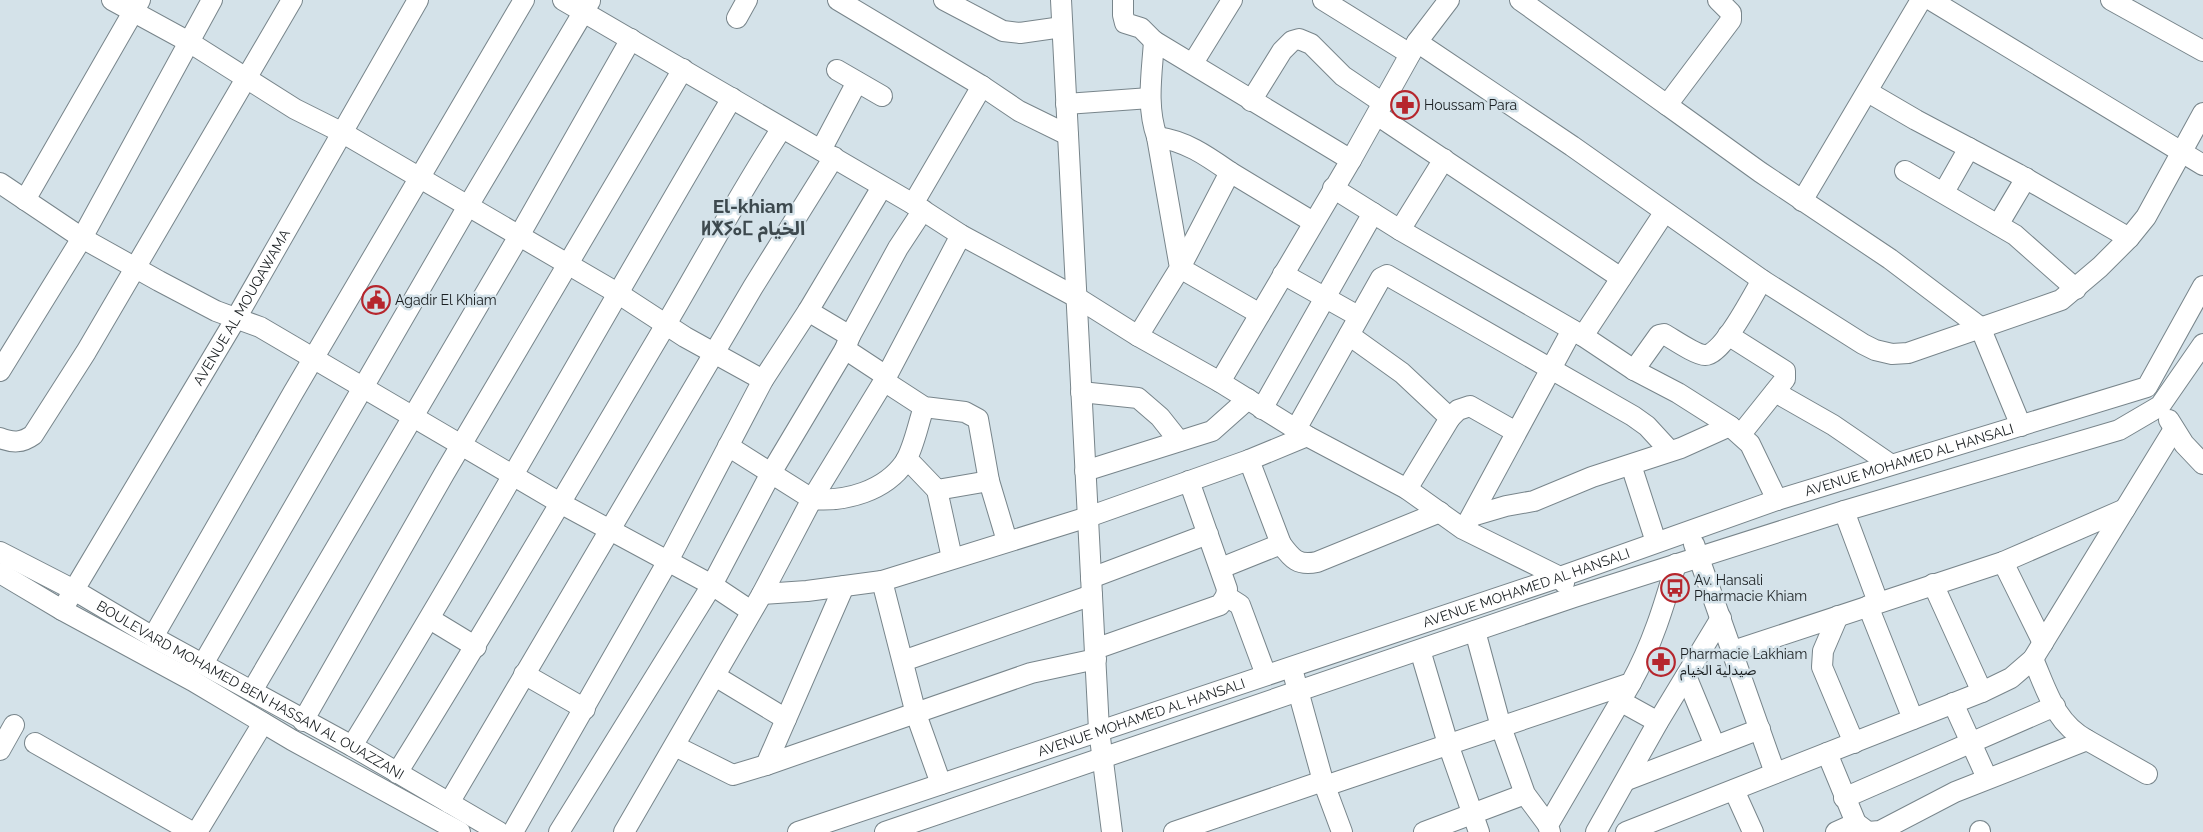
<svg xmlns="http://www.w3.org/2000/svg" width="2203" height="832" viewBox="0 0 2203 832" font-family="Raleway,'Noto Sans Arabic','Noto Sans Tifinagh',sans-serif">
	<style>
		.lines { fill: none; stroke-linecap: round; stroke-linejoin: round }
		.minor-casing { stroke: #78858b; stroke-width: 22 }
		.minor { stroke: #fff; stroke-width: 20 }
		.labels { text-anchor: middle; stroke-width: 5; stroke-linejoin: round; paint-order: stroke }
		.poi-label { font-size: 14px; fill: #1b2023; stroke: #d4e2e9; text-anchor: start }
		.street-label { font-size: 14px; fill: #1b2023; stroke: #d4e2e9 }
		.district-label { font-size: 19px; font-weight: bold; fill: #3d494e; stroke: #d4e2e9 }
	</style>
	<rect width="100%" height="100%" fill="#d4e2e9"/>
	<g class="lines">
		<defs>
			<g id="minor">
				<path d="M112 0 189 42 295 109 343 133 619 294 685 337 763 380"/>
				<path d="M563 0 913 204 961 235 1076 297 1138 336 1220 382 1307 436 1407 489 1463 529 1560 577 1564 583"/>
				<path d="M838 0 982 86 1019 111 1068 135"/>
				<path d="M944 0 1003 31 1020 33 1062 27"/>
				<path d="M1061 0 1099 730 1112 832"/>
				<path d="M1123 0V15L1125 23 1141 28 1154 41"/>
				<path d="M1323 0 1410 54"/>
				<path d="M1520 0 1667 105 1731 20V13L1718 0"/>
				<path d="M1931 0 2203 165"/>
				<path d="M2111 0 2203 51"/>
				<path d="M737 18 747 0"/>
				<path d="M1417 42 1572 146 1762 280 1863 344 1875 350 1892 354 1908 353 2061 300 2100 267 2129 238 2146 217 2203 113"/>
				<path d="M1193 63 1232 0"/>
				<path d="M837 70 882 96"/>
				<path d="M1868 92 1916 120 2018 174 2129 238"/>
				<path d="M1251 101 1282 51 1292 41 1299 39 1311 44 1343 76 1383 103"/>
				<path d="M1066 104 1150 98"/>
				<path d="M1667 105 1760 172 1890 259 1980 327 2021 426"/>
				<path d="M1377 115 1621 278"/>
				<path d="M1157 137C1186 141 1207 156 1230 172"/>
				<path d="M821 150 857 82"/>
				<path d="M1905 171 2015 235 2076 289"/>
				<path d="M0 183 82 238 159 281 216 311 260 327 560 503 712 585 751 611"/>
				<path d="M1333 188 1400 230 1583 336 1634 370 1678 393 1730 426 1750 444 1777 500"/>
				<path d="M1944 192 1969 148"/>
				<path d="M25 200 140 0"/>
				<path d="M1802 201 1921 0"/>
				<path d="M913 204 982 86"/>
				<path d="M1998 225 2026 178"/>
				<path d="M1400 230 1444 159"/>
				<path d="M1283 274 1358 316"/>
				<path d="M808 311 850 336 845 349 886 376"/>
				<path d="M1260 314 1180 268 1230 172 1313 222"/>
				<path d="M1349 335 1402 373 1450 418 1407 489"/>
				<path d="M1728 335 1785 371V379L1741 434"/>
				<path d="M850 336 898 248 923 210"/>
				<path d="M1138 336 1180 268 1157 137C1146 106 1152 73 1154 41L1351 160"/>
				<path d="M1583 336 1664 213"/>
				<path d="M1634 370 1659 335 1664 334C1673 339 1696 355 1705 355 1722 356 1753 295 1762 280"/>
				<path d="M0 371 82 238 212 0"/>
				<path d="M884 381 924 407 965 412 978 419 989 481 1007 541"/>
				<path d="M1220 382 1351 160 1417 42 1449 0"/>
				<path d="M1081 392 1138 398 1160 417 1179 441"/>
				<path d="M1775 392 1833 425 1890 464"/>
				<path d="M1262 409 1373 213"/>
				<path d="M1450 418 1458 410 1470 406 1516 432"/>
				<path d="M2169 420 2184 444 2203 464"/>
				<path d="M1296 429 1381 278 1387 275 1633 416 1647 426 1670 451"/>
				<path d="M0 438C13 443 22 443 33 435L86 352 292 0"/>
				<path d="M728 446 812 499C846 502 885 491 905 462 914 447 918 424 924 407"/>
				<path d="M906 460 913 465 937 490 989 481"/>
				<path d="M1249 460 1281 544"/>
				<path d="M1631 465 1656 542"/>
				<path d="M1085 471 1212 431 1248 399"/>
				<path d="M937 490 952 558"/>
				<path d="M1844 511 1878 602"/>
				<path d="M1472 516 1506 506 1534 501 1592 477 1681 448 1730 426"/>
				<path d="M1468 522 1572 330"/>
				<path d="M1694 544 1775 773"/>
				<path id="s1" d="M0 552 74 590 153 637 352 746 499 832"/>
				<path d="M2003 562 2043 643"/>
				<path d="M1221 568 1281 544C1292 559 1298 566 1317 562L1440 512"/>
				<path d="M0 573 62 610 193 681 292 740 460 832"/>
				<path d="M1091 578 1208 534"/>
				<path d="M882 581 916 714 941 784"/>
				<path d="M1933 584 1982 692"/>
				<path d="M762 594 807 591 882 581 1088 517 1249 460 1307 436"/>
				<path d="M1226 596 1240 605 1266 675"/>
				<path d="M1868 606 1913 719"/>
				<path id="s2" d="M62 610 235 320 418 0"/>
				<path d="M1838 616 1823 651 1822 667 1854 743"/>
				<path d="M430 619 476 647"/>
				<path d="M1475 631 1501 727 1525 794 1548 825"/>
				<path d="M153 637 293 393 524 0"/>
				<path d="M1095 649 1220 605 1226 596 1227 589 1189 481"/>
				<path d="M1420 650 1448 744 1479 832"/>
				<path d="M1733 651 2003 562 2125 509"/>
				<path d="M2033 659C2047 691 2055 723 2087 740"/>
				<path d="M903 661 1092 595"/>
				<path d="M203 664 468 206 590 1"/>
				<path d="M524 674 585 709"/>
				<path d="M715 676 786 719"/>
				<path d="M1294 676 1323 781 1342 832"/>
				<path d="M1686 676 1715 746"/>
				<path d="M252 691 519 236 631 39"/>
				<path d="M1620 701 1658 722"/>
				<path d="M1953 703 1987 778"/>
				<path d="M303 721 444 474 683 69"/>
				<path d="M35 743 192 832"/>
				<path d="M352 746C483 533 604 314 732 98"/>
				<path d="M675 746 733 775 766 765 844 586"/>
				<path d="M0 750 14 725"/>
				<path d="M1827 753 1856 823 1868 832 1880 831 1955 792 2087 740 2147 774"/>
				<path d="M766 765 1031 673 1096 659"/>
				<path d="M397 773C489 626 576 476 665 326 704 260 740 192 782 128"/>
				<path d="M1627 780 1760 729"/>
				<path d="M1325 786 1631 683C1652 645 1664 606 1676 564"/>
				<path d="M1734 790 1753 832"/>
				<path d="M1844 798 2055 706"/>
				<path d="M449 803 753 287 834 157"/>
				<path d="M1980 831V832"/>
				<path d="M197 832 263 723"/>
				<path d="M513 832 668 561 763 380 808 311 882 187"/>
				<path d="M559 832 712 585 771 473 845 349"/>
				<path d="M624 832 762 594 812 499 884 381 961 235"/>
				<path id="s3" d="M798 832 1560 577 1777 500 2147 387 2203 286"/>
				<path d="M885 832 1574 597 1844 511 2119 430 2160 406 2203 344"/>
				<path d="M1174 832 1323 781"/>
				<path d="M1424 832 1525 794"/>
				<path d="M1550 832 1548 825 1631 683"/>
				<path d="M1596 832 1658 722 1721 618"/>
				<path d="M1626 832 1982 692 2011 678 2033 659 2174 429"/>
				<path d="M1836 832 1856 823"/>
			</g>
		</defs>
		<use href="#minor" class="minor-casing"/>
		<use href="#minor" class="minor"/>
	</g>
	<defs>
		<symbol id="pharmacy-ring" viewBox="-11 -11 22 22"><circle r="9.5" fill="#d4e2e9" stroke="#b6262d" stroke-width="1.5"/><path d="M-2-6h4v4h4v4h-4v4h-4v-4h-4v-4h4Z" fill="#b6262d"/></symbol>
		<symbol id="civic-ring" viewBox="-11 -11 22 22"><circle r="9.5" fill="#d4e2e9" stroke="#b6262d" stroke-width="1.5"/><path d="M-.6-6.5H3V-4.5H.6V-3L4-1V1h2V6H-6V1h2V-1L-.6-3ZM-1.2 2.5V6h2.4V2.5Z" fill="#b6262d"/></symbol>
		<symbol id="bus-ring" viewBox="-11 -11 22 22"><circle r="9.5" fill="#d4e2e9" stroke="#b6262d" stroke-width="1.5"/><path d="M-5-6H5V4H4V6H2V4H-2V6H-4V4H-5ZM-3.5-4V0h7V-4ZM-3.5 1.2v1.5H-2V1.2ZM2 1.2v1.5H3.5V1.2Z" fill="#b6262d"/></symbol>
	</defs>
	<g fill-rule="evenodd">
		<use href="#pharmacy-ring" x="1389" y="89" width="32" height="32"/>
		<use href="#civic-ring" x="360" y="284" width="32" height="32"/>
		<use href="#bus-ring" x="1659" y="572" width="32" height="32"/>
		<use href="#pharmacy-ring" x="1645" y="646" width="32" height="32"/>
	</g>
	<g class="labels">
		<g class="poi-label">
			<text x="1424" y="110">Houssam Para</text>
			<text x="395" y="305">Agadir El Khiam</text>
			<text x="1694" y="585">Av. Hansali<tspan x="1694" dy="16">Pharmacie Khiam</tspan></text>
			<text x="1680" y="659">Pharmacie Lakhiam<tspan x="1680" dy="16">صيدلية الخيام</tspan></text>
		</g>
		<g class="street-label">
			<text dy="5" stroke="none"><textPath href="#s2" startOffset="352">AVENUE AL MOUQAWAMA</textPath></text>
			<text dy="5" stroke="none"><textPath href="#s3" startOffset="1172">AVENUE MOHAMED AL HANSALI</textPath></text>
			<text dy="5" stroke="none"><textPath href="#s3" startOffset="768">AVENUE MOHAMED AL HANSALI</textPath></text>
			<text dy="5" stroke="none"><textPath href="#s1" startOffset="286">BOULEVARD MOHAMED BEN HASSAN AL OUAZZANI</textPath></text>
			<text dy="5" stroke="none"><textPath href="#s3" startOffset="362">AVENUE MOHAMED AL HANSALI</textPath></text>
		</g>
		<g class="district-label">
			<text x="753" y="213">El-khiam<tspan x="753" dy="22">ⵍⵅⵢⴰⵎ الخيام</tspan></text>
		</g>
	</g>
</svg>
